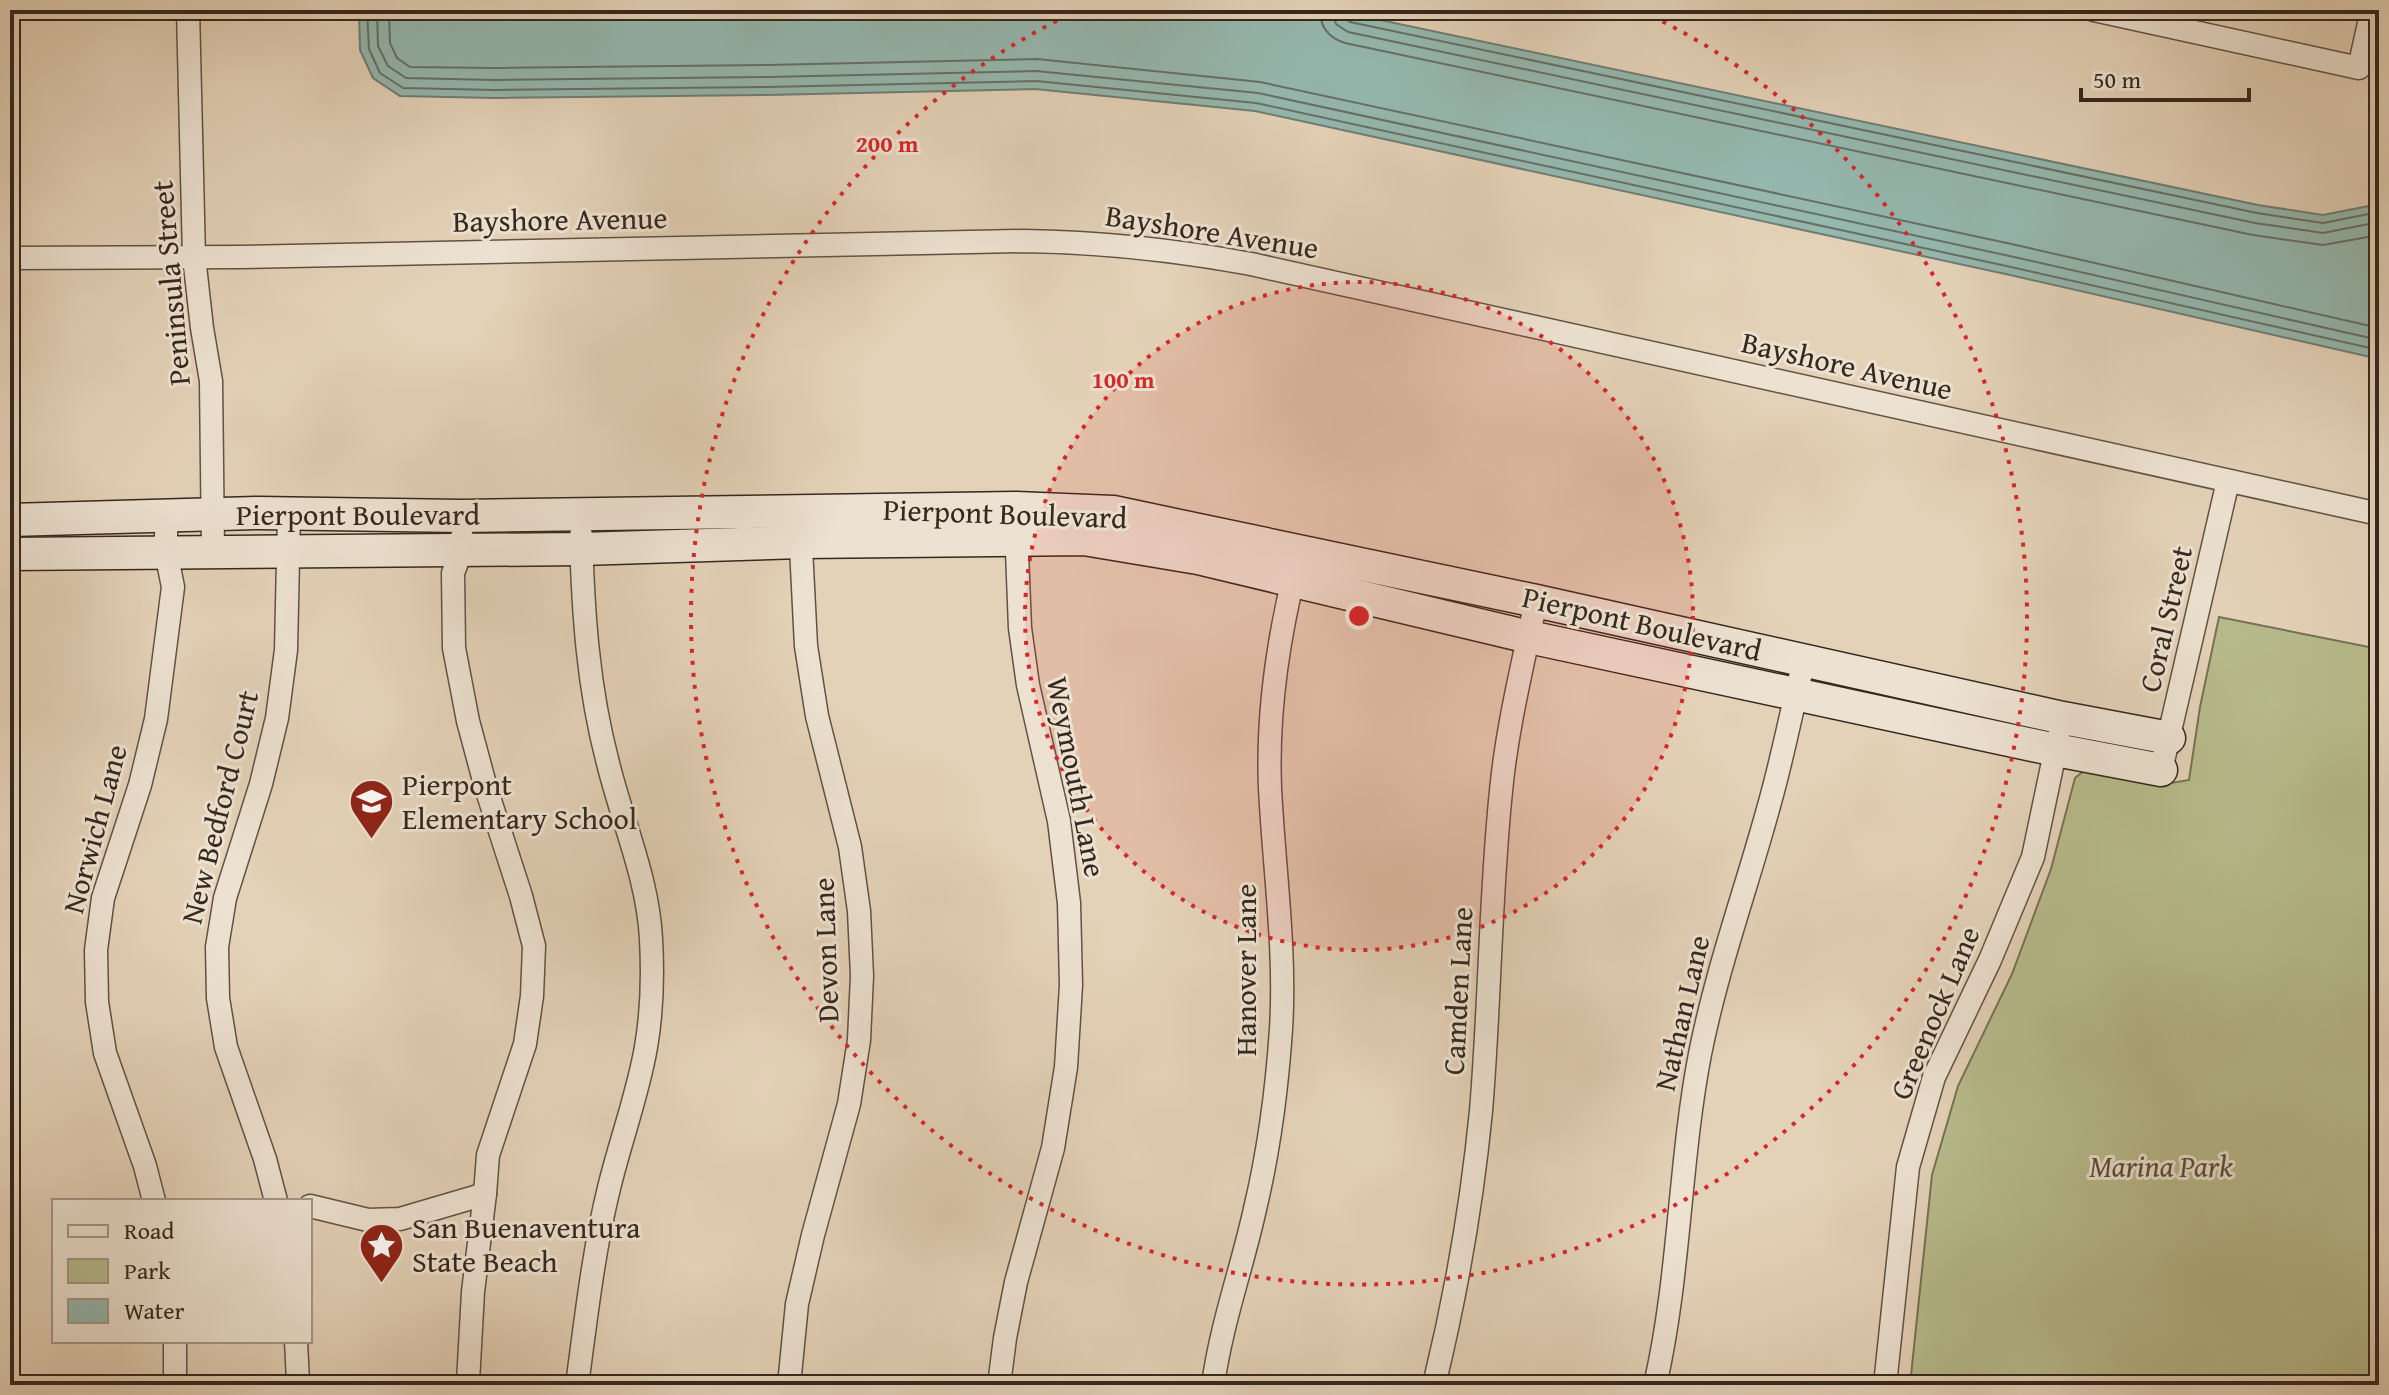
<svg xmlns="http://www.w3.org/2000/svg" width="2389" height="1395" viewBox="0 0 2389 1395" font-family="'Gentium Book Plus',serif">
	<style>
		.green { fill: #b7bb8c; stroke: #767255; stroke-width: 2 }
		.water { fill: #95b8af; stroke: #6f7e75; stroke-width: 2 }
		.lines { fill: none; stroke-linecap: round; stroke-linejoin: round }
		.shore { stroke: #657066; stroke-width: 2 }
		.street-casing { stroke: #615244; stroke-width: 25 }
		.secondary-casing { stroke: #35281e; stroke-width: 35 }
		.street { stroke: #ede2d1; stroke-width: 22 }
		.secondary { stroke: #ede2d1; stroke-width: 32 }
		.ring { fill: none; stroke: #d62828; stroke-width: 4; stroke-dasharray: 4 8 }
		.labels { text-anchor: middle; stroke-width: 6; stroke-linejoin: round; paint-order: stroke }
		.street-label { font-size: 30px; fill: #35281e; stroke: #ede2d1 }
		.poi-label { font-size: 30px; fill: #35281e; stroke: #ede2d1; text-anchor: start }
		.park-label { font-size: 30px; font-style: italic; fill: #564d3a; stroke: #ede2d1 }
		.centre { fill: #d62828; stroke: #ede2d1; stroke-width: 4 }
		.ring-label { font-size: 24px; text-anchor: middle; font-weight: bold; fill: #d62828; stroke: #ede2d1; stroke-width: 6; stroke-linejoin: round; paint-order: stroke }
	</style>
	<rect width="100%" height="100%" fill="#e4d2b8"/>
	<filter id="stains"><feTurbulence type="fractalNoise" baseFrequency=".0025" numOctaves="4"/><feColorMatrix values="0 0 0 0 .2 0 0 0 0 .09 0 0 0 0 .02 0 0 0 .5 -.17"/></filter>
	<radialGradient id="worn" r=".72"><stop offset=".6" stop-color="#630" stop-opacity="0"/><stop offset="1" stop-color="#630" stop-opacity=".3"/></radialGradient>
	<path class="green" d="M2219 617 2379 649V1385H1910L1932 1175 1958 1086 2012 974 2051 869 2075 778 2086 769 2159 785 2189 780 2200 707Z"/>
	<path class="water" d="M359 10H1333L2258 205 2323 215 2379 204V359L2010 275 1255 111 1035 89 768 95 495 98 400 96 373 78 360 50Z"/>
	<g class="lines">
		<g class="shore">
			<path d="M367 10 369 49 380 73 403 88 495 90 768 87 1036 81 1256 103 2011 267 2379 350"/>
			<path d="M377 10 378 46 388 66 406 78 495 80 768 77 1036 71 1258 93 2014 257 2379 340"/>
			<path d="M389 10 390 43 397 58 410 67 495 68 767 65 1037 59 1260 82 2016 245 2379 328"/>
			<path d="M1320 10C1320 27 1329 38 1345 43L2253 235 2323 245 2379 235"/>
			<path d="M1332 10 1336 24 1348 32 2255 223 2323 233 2379 222"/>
			<path d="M1342 10 1344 18 1350 22 2257 213 2323 223 2379 212"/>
		</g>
		<defs>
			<g id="street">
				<path d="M188 10 194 257 202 328 211 381 213 551"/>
				<path d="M2094 10 2359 68 2372 10"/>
				<path d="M10 258 239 257 1023 241C1100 242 1175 250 1251 264L2379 514"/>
				<path d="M2161 770 2228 481"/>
				<path d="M154 1201 145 1166 105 1053 97 1002 96 950 103 898 140 785 156 719 173 587 166 552V515"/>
				<path d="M276 1201 265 1159 226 1047 218 998 217 947 225 898 261 784 277 718 286 650 289 514"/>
				<path d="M310 1206 368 1220 400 1219 485 1194 488 1155 525 1044 532 996 534 946 521 896 486 788 468 721 454 648 453 573 462 549V537"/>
				<path d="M175 1341V1383"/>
				<path d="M296 1341 298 1382"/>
				<path d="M468 1382 473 1292 485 1194"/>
				<path d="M577 1385C586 1319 593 1253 609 1188 620 1142 638 1094 646 1047 652 1012 653 975 651 939 648 878 622 821 608 763 588 688 583 612 581 535"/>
				<path d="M789 1385 797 1304 813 1235 849 1104 859 1040 862 976 859 911 850 847 817 716 806 646 800 528"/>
				<path d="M999 1385 1005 1338 1016 1282 1053 1148 1066 1067 1071 985 1069 903 1059 821 1028 685 1020 628 1016 526"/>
				<path d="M1213 1385C1221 1325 1242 1268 1255 1209 1269 1150 1277 1089 1281 1029 1286 949 1274 869 1270 788 1267 714 1278 639 1296 567"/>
				<path d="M1434 1385C1456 1295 1472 1203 1481 1111 1490 1004 1490 897 1501 791 1507 727 1523 664 1536 601"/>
				<path d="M1655 1385C1680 1277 1679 1163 1700 1054 1717 968 1747 887 1770 802 1783 756 1792 708 1804 661"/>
				<path d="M1885 1385 1908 1167 1934 1077 1990 960 2033 857 2058 738"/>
			</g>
			<g id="secondary">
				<path d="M10 520 258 513 462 516 1016 508 1113 512 1536 601 2063 718 2169 738"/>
				<path d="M10 554 581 549 801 542 1084 539 1198 558 1529 637 2056 750 2161 770"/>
			</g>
		</defs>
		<use href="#street" class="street-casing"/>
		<use href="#secondary" class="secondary-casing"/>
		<use href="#street" class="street"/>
		<use href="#secondary" class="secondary"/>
	</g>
	<circle cx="1359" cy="616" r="334" fill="#d62828" fill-opacity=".12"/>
	<g class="ring">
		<circle cx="1359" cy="616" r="334"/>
		<path d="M1641 11A668 668 0 1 1 1077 11"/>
	</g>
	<defs>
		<symbol id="school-pin" viewBox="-11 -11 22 30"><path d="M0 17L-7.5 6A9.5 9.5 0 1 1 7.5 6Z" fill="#8f2418" stroke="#ede2d1"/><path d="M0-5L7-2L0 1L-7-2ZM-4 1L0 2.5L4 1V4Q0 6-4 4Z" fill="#fff"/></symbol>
		<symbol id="sight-pin" viewBox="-11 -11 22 30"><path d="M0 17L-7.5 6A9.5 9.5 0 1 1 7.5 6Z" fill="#8f2418" stroke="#ede2d1"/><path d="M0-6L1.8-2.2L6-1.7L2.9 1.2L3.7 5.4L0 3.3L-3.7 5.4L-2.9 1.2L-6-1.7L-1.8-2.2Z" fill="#fff"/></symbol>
	</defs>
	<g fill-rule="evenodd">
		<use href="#school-pin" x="346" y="776" width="51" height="69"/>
		<use href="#sight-pin" x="356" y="1220" width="51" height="69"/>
	</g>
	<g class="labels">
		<g class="street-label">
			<text transform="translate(560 220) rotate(-1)" y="10">Bayshore Avenue</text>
			<text transform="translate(1212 232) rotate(9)" y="10">Bayshore Avenue</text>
			<text transform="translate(171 283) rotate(-95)" y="10">Peninsula Street</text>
			<text transform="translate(1847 366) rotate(13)" y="10">Bayshore Avenue</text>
			<text transform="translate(1005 514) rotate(2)" y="10">Pierpont Boulevard</text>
			<text x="358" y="525">Pierpont Boulevard</text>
			<text transform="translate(2166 619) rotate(-77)" y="10">Coral Street</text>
			<text transform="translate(1642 624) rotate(13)" y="10">Pierpont Boulevard</text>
			<text transform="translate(1076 777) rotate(79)" y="10">Weymouth Lane</text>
			<text transform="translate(220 807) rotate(-76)" y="10">New Bedford Court</text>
			<text transform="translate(95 829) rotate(-75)" y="10">Norwich Lane</text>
			<text transform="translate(826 950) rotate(-92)" y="10">Devon Lane</text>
			<text transform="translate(1246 970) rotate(-90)" y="10">Hanover Lane</text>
			<text transform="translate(1458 991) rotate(-87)" y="10">Camden Lane</text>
			<text transform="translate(1682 1013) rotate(-77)" y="10">Nathan Lane</text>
			<text transform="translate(1935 1013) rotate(-67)" y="10">Greenock Lane</text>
		</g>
		<g class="poi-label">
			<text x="402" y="795">Pierpont<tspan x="402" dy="34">Elementary School</tspan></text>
			<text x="412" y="1238">San Buenaventura<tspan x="412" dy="34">State Beach</tspan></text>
		</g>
		<g class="park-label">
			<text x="2161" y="1177">Marina Park</text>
		</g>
	</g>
	<circle cx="1359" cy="616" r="12" class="centre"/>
	<g class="ring-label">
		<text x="887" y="152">200 m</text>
		<text x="1123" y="388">100 m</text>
	</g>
	<rect width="2389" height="1395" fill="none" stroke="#e4d2b8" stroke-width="40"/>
	<rect x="12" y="12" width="2365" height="1371" fill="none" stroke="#35281e" stroke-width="4"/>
	<rect x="20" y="20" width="2349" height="1355" fill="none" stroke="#35281e" stroke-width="2"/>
	<rect x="52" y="1199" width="260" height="144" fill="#ede2d1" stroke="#a39889" stroke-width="2"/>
	<rect x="68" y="1225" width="40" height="12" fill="#ede2d1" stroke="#a39889" stroke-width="2"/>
	<text x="124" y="1239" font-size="24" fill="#35281e">Road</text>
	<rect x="68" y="1259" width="40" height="24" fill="#b7bb8c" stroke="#a39889" stroke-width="2"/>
	<text x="124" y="1279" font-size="24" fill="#35281e">Park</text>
	<rect x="68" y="1299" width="40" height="24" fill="#95b8af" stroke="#a39889" stroke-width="2"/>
	<text x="124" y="1319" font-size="24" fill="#35281e">Water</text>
	<path d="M2081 88v12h168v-12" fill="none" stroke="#35281e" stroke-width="4"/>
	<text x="2093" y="88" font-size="24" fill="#35281e" stroke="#ede2d1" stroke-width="6" paint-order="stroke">50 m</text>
	<rect width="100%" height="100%" filter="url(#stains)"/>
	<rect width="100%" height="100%" fill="url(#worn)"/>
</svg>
